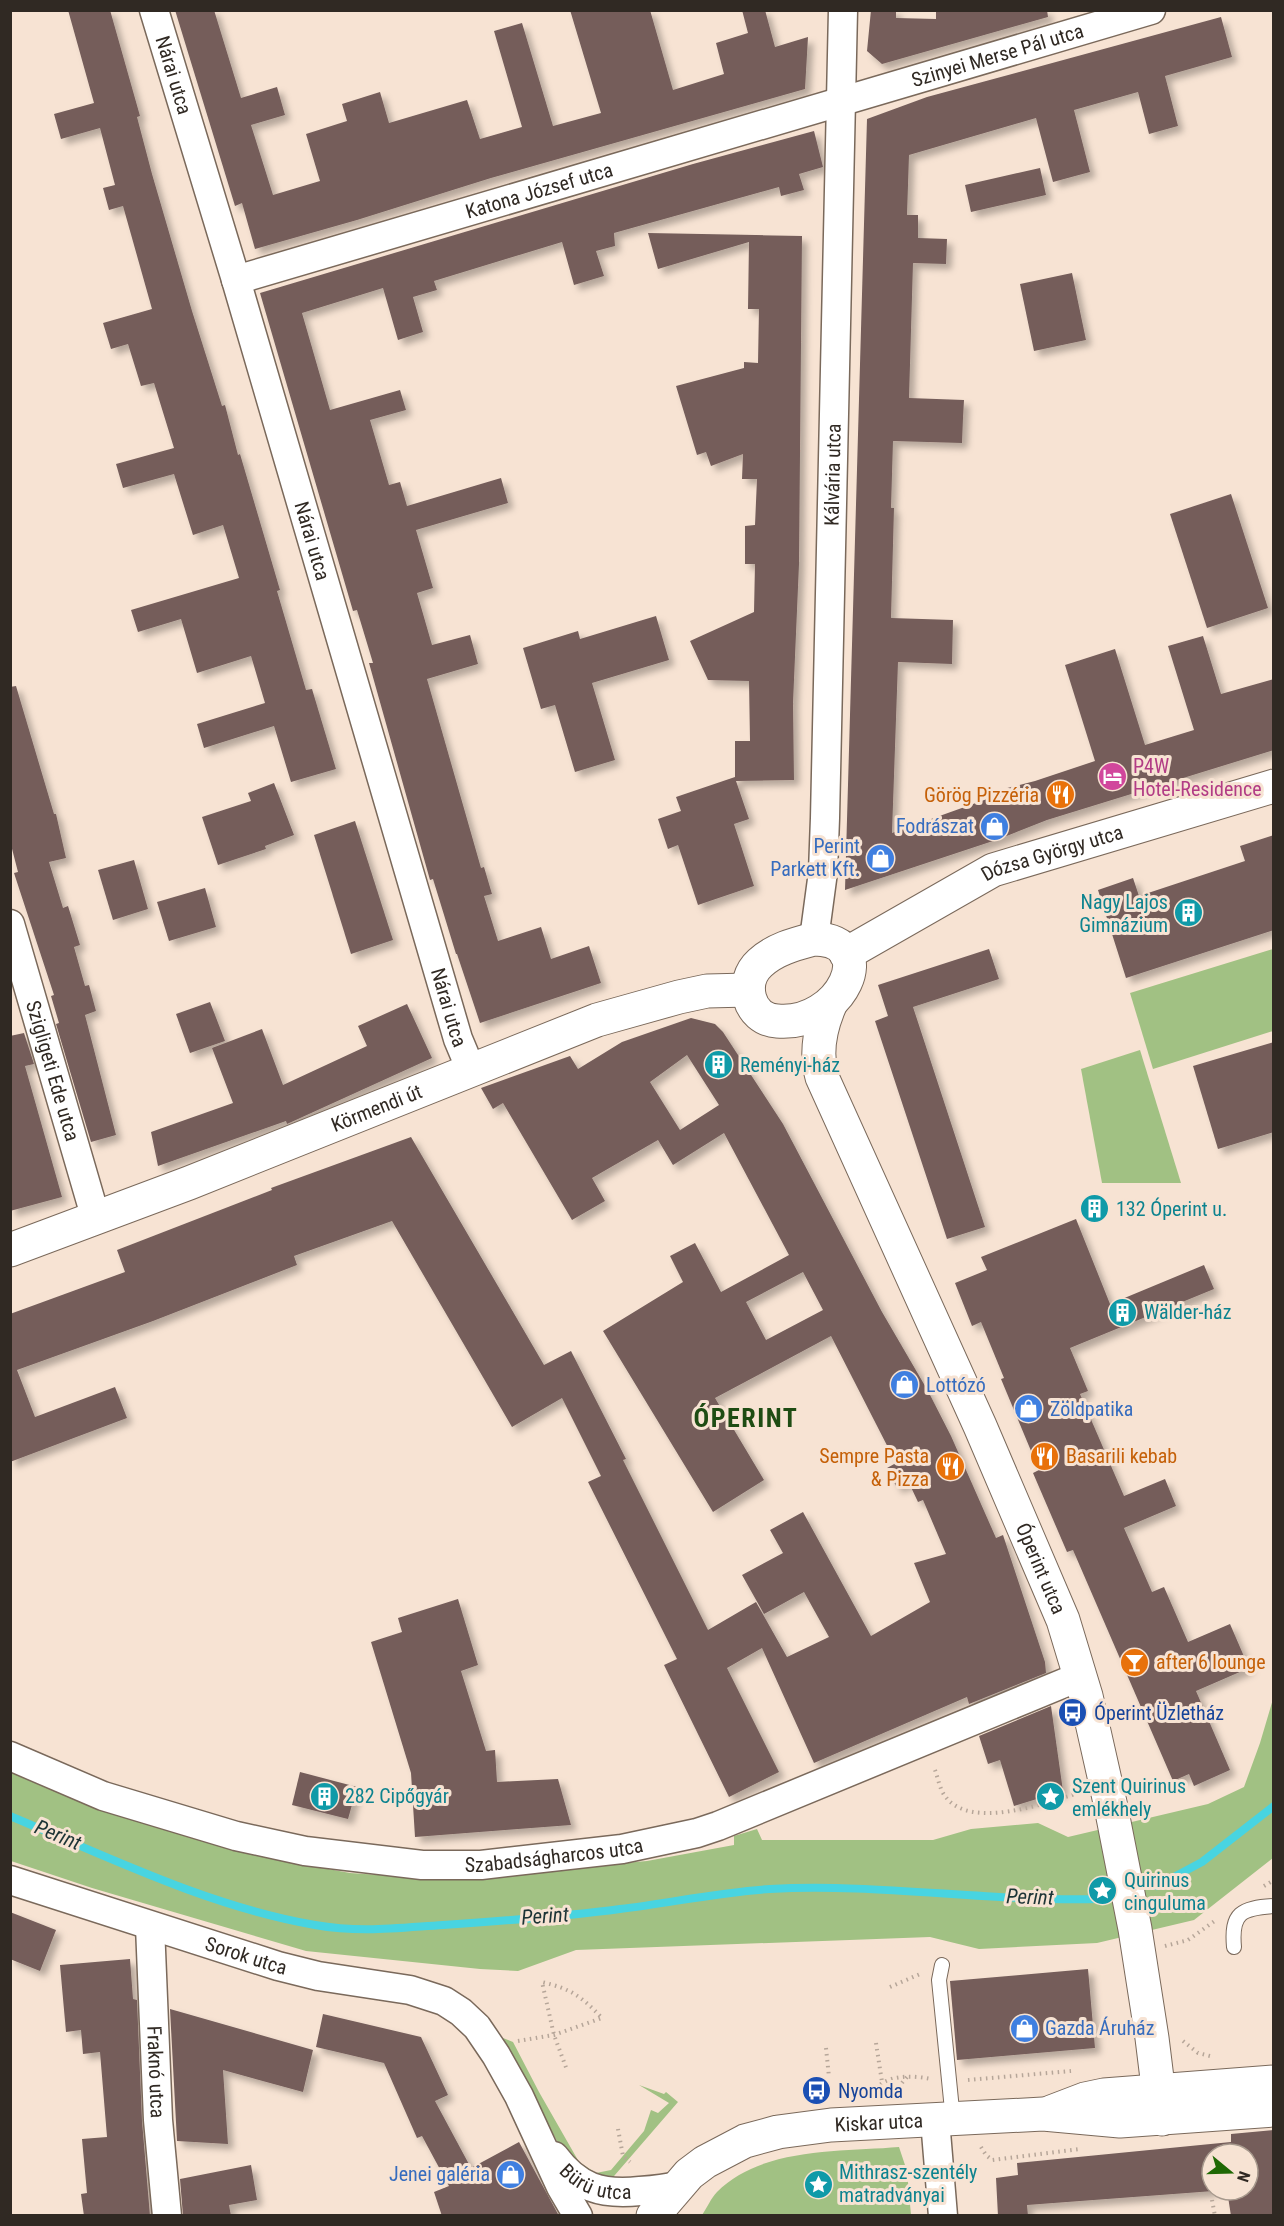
<svg xmlns="http://www.w3.org/2000/svg" width="1284" height="2226" viewBox="0 0 1284 2226" font-family="'Roboto Condensed',sans-serif">
	<style>
		.green { fill: #a1c183 }
		.lines { fill: none; stroke-linecap: round; stroke-linejoin: round }
		.stream { stroke: #48d4e1; stroke-width: 8 }
		.building { fill: #745d5a; fill-rule: evenodd; filter: url(#shadow) }
		.service-casing { stroke: #7a695b; stroke-width: 16 }
		.minor-casing { stroke: #7a695b; stroke-width: 31 }
		.tertiary-casing { stroke: #7a695b; stroke-width: 35 }
		.path { stroke: #b6a699; stroke-width: 4; stroke-dasharray: 1.5 4.5; stroke-linecap: butt }
		.service { stroke: #fff; stroke-width: 14 }
		.minor { stroke: #fff; stroke-width: 28 }
		.tertiary { stroke: #fff; stroke-width: 33 }
		.labels { text-anchor: middle; stroke-width: 6; stroke-linejoin: round; paint-order: stroke }
		.street-label { font-size: 20px; fill: #302923; stroke: #f7e3d3 }
		.hotel-label { font-size: 20px; fill: #b23c85; stroke: #f7e3d3; text-anchor: start }
		.food-label { font-size: 20px; fill: #c56008; stroke: #f7e3d3; text-anchor: end }
		.shop-label { font-size: 20px; fill: #366cbe; stroke: #f7e3d3; text-anchor: end }
		.culture-label { font-size: 20px; fill: #0d838f; stroke: #f7e3d3; text-anchor: start }
		.transit-label { font-size: 20px; fill: #164399; stroke: #f7e3d3; text-anchor: start }
		.water-label { font-size: 21px; font-style: italic; fill: #1d3436; stroke: #f7e3d3 }
		.district-label { font-size: 26px; font-weight: bold; letter-spacing: 1.5px; fill: #1e4c13; stroke: #f7e3d3 }
	</style>
	<defs>
		<filter id="shadow"><feDropShadow dx="5.5" dy="5.5" stdDeviation="3" flood-color="#0004"/></filter>
	</defs>
	<rect width="100%" height="100%" fill="#f7e3d3"/>
	<g class="green">
		<path d="M1273 949V1031L1153 1069 1130 993Z"/>
		<path d="M1140 1050 1181 1183H1102L1081 1069Z"/>
		<path d="M1273 1699V1858L1194 1920 1097 1943 979 1949 930 1937 576 1950 518 1971 480 1969 306 1951 92 1888 11 1861 10 1770 153 1824 263 1857 350 1873 408 1877H467L647 1861 734 1845V1836L757 1829 762 1840H933L971 1829 1038 1823 1068 1837 1208 1804 1244 1787 1260 1743Z"/>
		<path d="M503 2038 513 2042 539 2092 579 2162 596 2173 611 2170 644 2131 651 2110 658 2113 669 2103 639 2085 664 2094 666 2092 678 2102 608 2183 564 2154 506 2047Z"/>
		<path d="M899 2147 907 2171 911 2215H702C707 2208 711 2198 717 2192 761 2147 841 2152 899 2147Z"/>
	</g>
	<g class="lines">
		<g class="stream">
			<path d="M10 1816C108 1857 210 1907 315 1925 360 1933 397 1928 443 1925 502 1921 561 1917 620 1909 670 1903 720 1892 770 1889 878 1883 989 1902 1099 1899"/>
			<path d="M1157 1886 1202 1862 1274 1806"/>
		</g>
	</g>
	<g class="building">
		<path d="M68 10H110L140 116 137 117 152 174 192 311 222 406 225 405 238 455 240 454 280 590 277 591 306 690 312 689 336 769 291 782 274 726 204 748 197 724 265 703 251 656 197 673 181 619 138 632 131 610 239 578 223 525 193 535 174 474 123 488 116 464 174 448 154 383 141 386 128 344 111 349 103 323 152 309 123 206 109 210 103 188 115 185 100 128 61 139 54 114 94 103Z"/>
		<path d="M175 10H214L241 98 277 87 285 115 251 125 273 195 320 181 306 134 347 121 342 104 380 92 389 123 467 100 480 139 522 127 494 31 522 23 553 126 601 113 570 10H650L673 90 724 74 716 43 748 33 742 10H765L775 47 808 37 805 89 491 178 357 220 255 249 242 203 235 206Z"/>
		<path d="M871 10H896V18L936 19V10H1047L1048 17 882 64 867 51Z"/>
		<path d="M1221 17 1232 57 1165 76 1178 126 1149 134 1138 92 1074 110 1090 172 1053 182 1036 118 909 155 907 215H918V238L947 239 946 264 913 263 909 398 964 400 963 418 962 443 893 441 891 508H894L891 618 953 620 952 664 898 662 892 833 987 799 984 794 1035 781 1095 761 1065 665 1115 649 1145 745 1194 730 1168 646 1203 636 1221 694 1274 679V750L1047 820 999 839 845 890 867 119 927 97Z"/>
		<path d="M814 131 823 167 799 174 804 190 781 196 779 187 614 233 615 246 596 251 604 276 574 285 562 242 434 281 437 290 413 297 423 332 398 340 383 288 302 313 330 410 400 390 406 410 370 420 389 485 400 482 407 506 501 478 508 503 416 530 433 588 417 593 432 645 470 635 478 664 427 679 481 868 484 867 492 894 484 896 498 941 541 927 551 959 589 946 601 983 480 1023 457 954H456L433 879 430 880 369 663H373L357 610 353 611 260 293 693 164Z"/>
		<path d="M1040 168 1046 195 971 212 965 185Z"/>
		<path d="M648 233 802 236 799 564 793 703 794 780 736 781 749 819 734 824 754 886 698 905 678 845 668 849 658 819 681 811 676 797 735 777V779V741H750L749 681 708 680 690 641 754 612 755 564H745V526L755 525 757 479H742L743 454 711 466 706 452 697 455 676 386 744 368V362L758 363 759 309H748L749 242 658 269Z"/>
		<path d="M1072 273 1086 340 1034 351 1020 284Z"/>
		<path d="M1231 494 1268 608 1207 628 1170 514Z"/>
		<path d="M656 616 669 660 592 683 615 760 575 772 555 705 541 709 523 648 578 631 580 639Z"/>
		<path d="M16 686 54 814H56L66 858 49 862 63 908 68 906 80 945 74 947 85 986 89 985 96 1011 85 1015 116 1135 91 1142 56 1024 59 1023 51 996 54 995 14 873 18 872 10 841V687Z"/>
		<path d="M274 783 294 835 265 846 266 849 218 865 202 817 251 801 248 793Z"/>
		<path d="M355 821 393 940 351 954 314 835Z"/>
		<path d="M1274 835V930L1126 978 1098 890 1133 878 1139 896 1245 861 1240 846Z"/>
		<path d="M134 860 148 909 113 920 98 870Z"/>
		<path d="M205 888 216 927 169 941 157 902Z"/>
		<path d="M989 949 999 979 913 1007 985 1227 947 1239 875 1021 888 1016 878 985Z"/>
		<path d="M210 1002 225 1041 190 1053 176 1014Z"/>
		<path d="M407 1004 432 1058 287 1124 286 1121 158 1166 151 1132 233 1103 212 1048 262 1029 283 1085 367 1046 358 1026Z"/>
		<path d="M691 1018 715 1024 723 1032 783 1124 882 1312 928 1391 951 1436 996 1538 1003 1535 1045 1662 1046 1673 969 1704 967 1697 814 1763 762 1648 727 1668 779 1772 729 1797 664 1665 677 1659 588 1482 601 1476 562 1398 512 1427 392 1221 294 1256 297 1265 153 1321 17 1370 35 1417 115 1387 127 1418 10 1462V1314L125 1272 117 1250 272 1190 271 1188 411 1137 544 1365 571 1351 626 1459 623 1460 708 1630 756 1602 787 1657 829 1637 804 1592 764 1614 742 1575 783 1553 770 1530 803 1512 871 1636 930 1602 914 1563 946 1554 923 1500 918 1502 909 1483 897 1488 887 1468 896 1463 831 1336 715 1398 764 1480 713 1512 603 1331 683 1282 670 1256 695 1243 721 1292 789 1255 724 1133 673 1165 658 1140 592 1178 605 1201 572 1220 503 1103 493 1109 481 1088 570 1056 578 1069 622 1042ZM687 1055 719 1105 680 1130 650 1082ZM803 1272 823 1310 766 1340 746 1302Z"/>
		<path d="M24 1033 34 1064 25 1066 62 1197 10 1211V1036Z"/>
		<path d="M1274 1042V1132L1218 1149 1193 1066Z"/>
		<path d="M1076 1219 1110 1304 1204 1265 1214 1289 1070 1348 1088 1391 1080 1394 1124 1496 1165 1479 1176 1506 1124 1528 1152 1592 1164 1587 1188 1642 1230 1624 1249 1668 1196 1691 1230 1770 1194 1786 1189 1774 1173 1781 1073 1550 1067 1552 1033 1473 1039 1470 1001 1379 1004 1378 981 1322 972 1326 955 1283 987 1270 981 1257Z"/>
		<path d="M458 1599 478 1665 461 1671 486 1751 495 1750 497 1782 558 1779 571 1825 415 1837 411 1773 371 1642 402 1632 398 1618Z"/>
		<path d="M1051 1706 1063 1791 1014 1806 1000 1760 988 1764 979 1736Z"/>
		<path d="M300 1772 357 1787 348 1819 292 1805Z"/>
		<path d="M10 1912 56 1930 40 1971 10 1959Z"/>
		<path d="M130 1959 133 1999 137 2000 142 2121 150 2216H84L81 2194 87 2193 82 2139 107 2137 100 2052 83 2054 81 2030 66 2032 60 1965Z"/>
		<path d="M1088 1969 1095 2048 957 2060 950 1981Z"/>
		<path d="M170 2009 313 2050 303 2092 223 2070 228 2144 177 2141Z"/>
		<path d="M323 2014 421 2037 448 2095 435 2101 471 2168 519 2142 559 2216H442L434 2192 449 2186 422 2136 417 2138 384 2063 316 2047Z"/>
		<path d="M1274 2130V2216H1231L1227 2190 1027 2205 1028 2216H998L996 2178 1018 2175 1017 2163 1231 2142V2134ZM1212 2154H1248V2190H1212Z"/>
		<path d="M251 2165 257 2200 229 2205 231 2216H183L180 2179Z"/>
	</g>
	<g class="lines">
		<defs>
			<g id="service">
				<path d="M1234 1947C1231 1913 1241 1908 1274 1906"/>
				<path d="M942 1965 939 1980 953 2120"/>
			</g>
			<g id="minor">
				<path id="s1" d="M154 10 236 280 458 1039 471 1070"/>
				<path id="s2" d="M236 280 1151 10"/>
				<path id="s3" d="M10 924 96 1219"/>
				<path id="s4" d="M814 939 823 872 825 818 843 10"/>
				<path id="s5" d="M10 1756 103 1796 236 1836 305 1851 422 1865H481L622 1849 697 1833 718 1826 1081 1676"/>
				<path id="s6" d="M10 1880 278 1966 318 1976 410 1990 444 2001 461 2012 477 2027 496 2055 519 2096 561 2187 578 2216"/>
				<path id="s7" d="M150 1926 158 2120 167 2216"/>
				<path d="M935 2120 943 2216"/>
				<path id="s8" d="M554 2156C578 2188 601 2195 640 2191 653 2190 665 2189 677 2186"/>
			</g>
			<g id="tertiary">
				<path d="M814 939C883 940 841 1027 777 1021 748 1019 739 982 760 963 775 949 795 944 814 939Z"/>
				<path id="s9" d="M846 954 993 870 1274 786"/>
				<path id="s10" d="M830 1005C820 1028 815 1052 822 1077L980 1426 1063 1620 1086 1696 1111 1807 1135 1929 1152 2038 1162 2119"/>
				<path id="s11" d="M10 1250 189 1183 597 1020 679 997 707 991 748 990"/>
				<path d="M1051 2112 1085 2099 1104 2095 1274 2082"/>
				<path id="s12" d="M653 2216 689 2174 705 2162 745 2141 778 2132 831 2125 1043 2114 1120 2121 1274 2110"/>
			</g>
		</defs>
		<use href="#service" class="service-casing"/>
		<use href="#minor" class="minor-casing"/>
		<use href="#tertiary" class="tertiary-casing"/>
		<g class="path">
			<path d="M935 1770C938 1778 940 1790 945 1796 970 1831 1046 1803 1078 1793"/>
			<path d="M1264 1886 1274 1880"/>
			<path d="M1165 1946 1188 1940 1216 1920"/>
			<path d="M890 1987 920 1974"/>
			<path d="M518 2041 554 2035 602 2018C581 1996 571 1989 542 1982L554 2035 567 2070"/>
			<path d="M1183 2041 1198 2053 1210 2056"/>
			<path d="M876 2043 882 2082"/>
			<path d="M826 2048 829 2077"/>
			<path d="M968 2080 1071 2071"/>
			<path d="M872 2093C885 2074 911 2075 931 2079"/>
			<path d="M898 2094 901 2084 907 2077"/>
			<path d="M618 2129 623 2156 630 2162"/>
			<path d="M981 2147 986 2155 992 2160 1080 2149"/>
			<path d="M1218 2194 1223 2193V2191"/>
			<path d="M1212 2200 1215 2216"/>
		</g>
		<use href="#service" class="service"/>
		<use href="#minor" class="minor"/>
		<use href="#tertiary" class="tertiary"/>
	</g>
	<defs>
		<symbol id="hotel-disc" viewBox="-11 -11 22 22"><circle r="9.5" fill="#d1479c" stroke="#f7e3d3"/><path d="M-6-4.5h1.5V1H6V5H4.5V3h-9V5H-6ZM-4 0a1.8 1.8 0 1 1 3.6 0ZM.5 0V-2.5h3Q6-2.5 6 0Z" fill="#fff"/></symbol>
		<symbol id="restaurant-disc" viewBox="-11 -11 22 22"><circle r="9.5" fill="#e8710a" stroke="#f7e3d3"/><path d="M-5-6h1v4h1v-4h1v4h1v-4h1v5L-1.5 .5V6h-2V.5L-5-1ZM5-6V6H3V1.5H1.5Q1.5-4 5-6Z" fill="#fff"/></symbol>
		<symbol id="shop-disc" viewBox="-11 -11 22 22"><circle r="9.5" fill="#3f7fe0" stroke="#f7e3d3"/><path d="M-5-2.5h2.3a2.7 3.5 0 0 1 5.4 0H5L5.5 6h-11ZM-1.5-2.5h3a1.5 2.3 0 0 0-3 0Z" fill="#fff"/></symbol>
		<symbol id="building-disc" viewBox="-11 -11 22 22"><circle r="9.5" fill="#0f9aa8" stroke="#f7e3d3"/><path d="M-4-6H4V6H1V3H-1V6H-4ZM-2.5-4.3h1.7v1.8h-1.7ZM.8-4.3h1.7v1.8H.8ZM-2.5-1h1.7V.8h-1.7ZM.8-1h1.7V.8H.8Z" fill="#fff"/></symbol>
		<symbol id="bar-disc" viewBox="-11 -11 22 22"><circle r="9.5" fill="#e8710a" stroke="#f7e3d3"/><path d="M-6-5H6L.8 .8V4.5H3.5V6h-7V4.5H-.8V.8Z" fill="#fff"/></symbol>
		<symbol id="bus-disc" viewBox="-11 -11 22 22"><circle r="9.5" fill="#1a4fb4" stroke="#f7e3d3"/><path d="M-5-6H5V4H4V6H2V4H-2V6H-4V4H-5ZM-3.5-4V0h7V-4ZM-3.5 1.2v1.5H-2V1.2ZM2 1.2v1.5H3.5V1.2Z" fill="#fff"/></symbol>
		<symbol id="sight-disc" viewBox="-11 -11 22 22"><circle r="9.5" fill="#0f9aa8" stroke="#f7e3d3"/><path d="M0-6L1.8-2.2L6-1.7L2.9 1.2L3.7 5.4L0 3.3L-3.7 5.4L-2.9 1.2L-6-1.7L-1.8-2.2Z" fill="#fff"/></symbol>
	</defs>
	<g fill-rule="evenodd">
		<use href="#hotel-disc" x="1096" y="760" width="33" height="33"/>
		<use href="#restaurant-disc" x="1044" y="778" width="33" height="33"/>
		<use href="#shop-disc" x="978" y="810" width="33" height="33"/>
		<use href="#shop-disc" x="864" y="842" width="33" height="33"/>
		<use href="#building-disc" x="1172" y="896" width="33" height="33"/>
		<use href="#building-disc" x="702" y="1048" width="33" height="33"/>
		<use href="#building-disc" x="1078" y="1192" width="33" height="33"/>
		<use href="#building-disc" x="1106" y="1296" width="33" height="33"/>
		<use href="#shop-disc" x="888" y="1368" width="33" height="33"/>
		<use href="#shop-disc" x="1012" y="1392" width="33" height="33"/>
		<use href="#restaurant-disc" x="1028" y="1440" width="33" height="33"/>
		<use href="#restaurant-disc" x="934" y="1450" width="33" height="33"/>
		<use href="#bar-disc" x="1118" y="1646" width="33" height="33"/>
		<use href="#bus-disc" x="1056" y="1696" width="33" height="33"/>
		<use href="#building-disc" x="308" y="1780" width="33" height="33"/>
		<use href="#sight-disc" x="1034" y="1780" width="33" height="33"/>
		<use href="#sight-disc" x="1086" y="1874" width="33" height="33"/>
		<use href="#shop-disc" x="1008" y="2012" width="33" height="33"/>
		<use href="#bus-disc" x="800" y="2074" width="33" height="33"/>
		<use href="#shop-disc" x="494" y="2158" width="33" height="33"/>
		<use href="#sight-disc" x="802" y="2168" width="33" height="33"/>
	</g>
	<g class="labels">
		<g class="street-label">
			<text dy="7" stroke="none"><textPath href="#s2" startOffset="794">Szinyei Merse Pál utca</textPath></text>
			<text dy="7" stroke="none"><textPath href="#s1" startOffset="68">Nárai utca</textPath></text>
			<text dy="7" stroke="none"><textPath href="#s2" startOffset="316">Katona József utca</textPath></text>
			<text dy="7" stroke="none"><textPath href="#s4" startOffset="465">Kálvária utca</textPath></text>
			<text dy="7" stroke="none"><textPath href="#s1" startOffset="554">Nárai utca</textPath></text>
			<text dy="7" stroke="none"><textPath href="#s9" startOffset="231">Dózsa György utca</textPath></text>
			<text dy="7" stroke="none"><textPath href="#s1" startOffset="1040">Nárai utca</textPath></text>
			<text dy="7" stroke="none"><textPath href="#s3" startOffset="153">Szigligeti Ede utca</textPath></text>
			<text dy="7" stroke="none"><textPath href="#s11" startOffset="393">Körmendi út</textPath></text>
			<text dy="7" stroke="none"><textPath href="#s10" startOffset="612">Óperint utca</textPath></text>
			<text dy="7" stroke="none"><textPath href="#s5" startOffset="561">Szabadságharcos utca</textPath></text>
			<text dy="7" stroke="none"><textPath href="#s6" startOffset="248">Sorok utca</textPath></text>
			<text dy="7" stroke="none"><textPath href="#s7" startOffset="146">Fraknó utca</textPath></text>
			<text dy="7" stroke="none"><textPath href="#s12" startOffset="256">Kiskar utca</textPath></text>
			<text dy="7" stroke="none"><textPath href="#s8" startOffset="52">Bürü utca</textPath></text>
		</g>
		<g class="hotel-label">
			<text x="1133" y="773">P4W<tspan x="1133" dy="23">Hotel-Residence</tspan></text>
		</g>
		<g class="food-label">
			<text x="1039" y="802">Görög Pizzéria</text>
			<text x="929" y="1463">Sempre Pasta<tspan x="929" dy="23">&amp; Pizza</tspan></text>
			<text x="1066" y="1463" text-anchor="start">Basarili kebab</text>
			<text x="1156" y="1669" text-anchor="start">after 6 lounge</text>
		</g>
		<g class="shop-label">
			<text x="974" y="833">Fodrászat</text>
			<text x="860" y="853">Perint<tspan x="860" dy="23">Parkett Kft.</tspan></text>
			<text x="926" y="1392" text-anchor="start">Lottózó</text>
			<text x="1050" y="1416" text-anchor="start">Zöldpatika</text>
			<text x="1045" y="2035" text-anchor="start">Gazda Áruház</text>
			<text x="490" y="2181">Jenei galéria</text>
		</g>
		<g class="culture-label">
			<text x="1168" y="909" text-anchor="end">Nagy Lajos<tspan x="1168" dy="23">Gimnázium</tspan></text>
			<text x="740" y="1072">Reményi-ház</text>
			<text x="1116" y="1216">132 Óperint u.</text>
			<text x="1144" y="1319">Wälder-ház</text>
			<text x="1072" y="1793">Szent Quirinus<tspan x="1072" dy="23">emlékhely</tspan></text>
			<text x="345" y="1803">282 Cipőgyár</text>
			<text x="1124" y="1887">Quirinus<tspan x="1124" dy="23">cinguluma</tspan></text>
			<text x="839" y="2179">Mithrasz-szentély<tspan x="839" dy="23">matradványai</tspan></text>
		</g>
		<g class="transit-label">
			<text x="1094" y="1720">Óperint Üzletház</text>
			<text x="838" y="2098">Nyomda</text>
		</g>
		<g class="water-label">
			<text transform="translate(58 1835) rotate(22)" y="7">Perint</text>
			<text transform="translate(1030 1897) rotate(2)" y="7">Perint</text>
			<text transform="translate(545 1916) rotate(-4)" y="7">Perint</text>
		</g>
		<g class="district-label">
			<text x="746" y="1427">ÓPERINT</text>
		</g>
	</g>
	<rect width="1284" height="2226" fill="none" stroke="#302923" stroke-width="24"/>
	<g transform="translate(1230 2172) rotate(109)"><circle r="28" fill="#f7e3d3" stroke="#a7998d" stroke-width="1.5"/>
	<path d="M0-4.5L10 22L0 15L-10 22Z" fill="#1f6804"/>
	<text y="-9" font-size="16" font-weight="bold" text-anchor="middle" fill="#302923">N</text>
	</g>
</svg>
